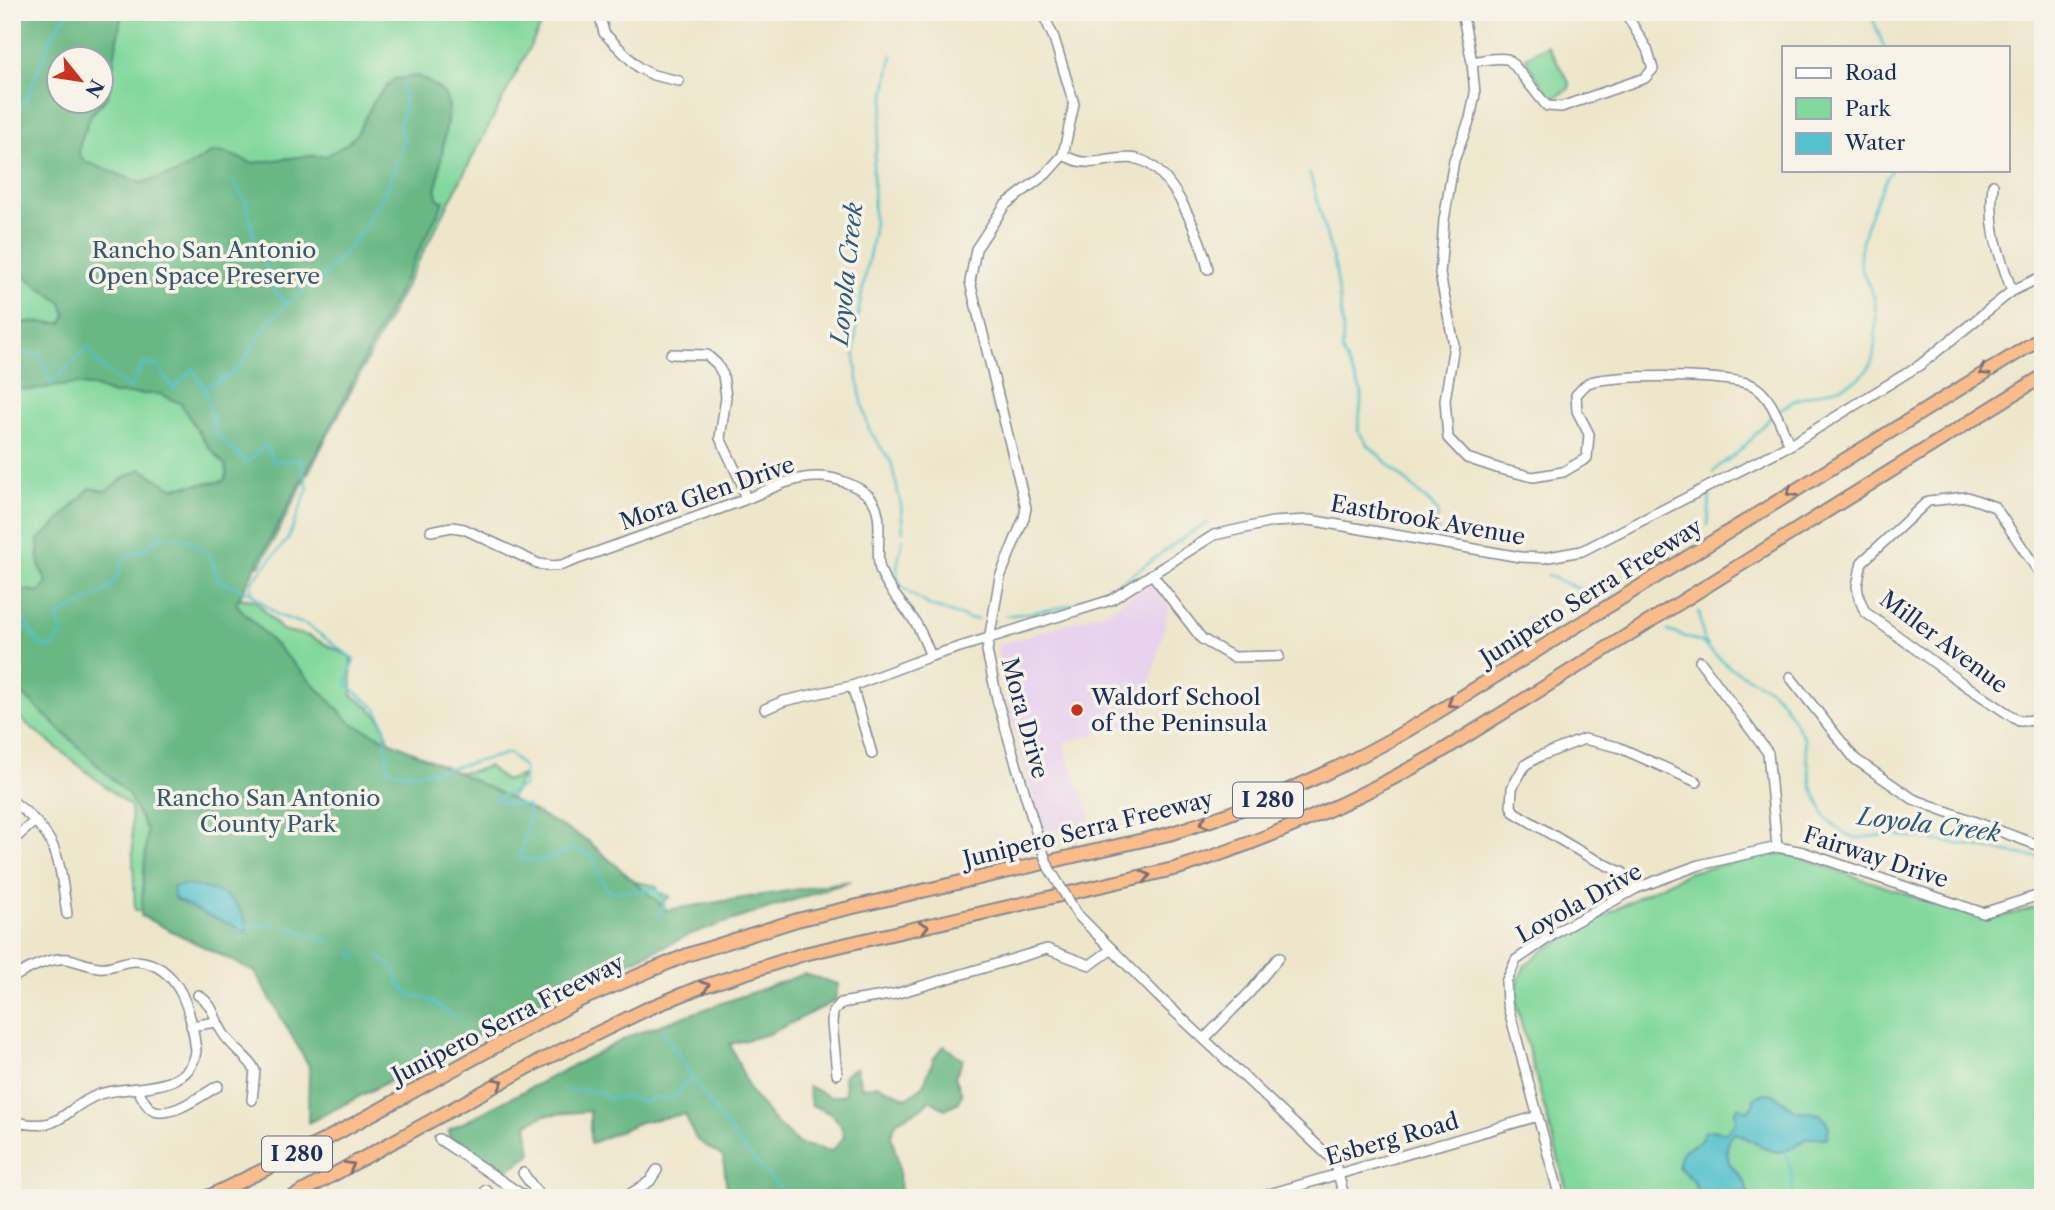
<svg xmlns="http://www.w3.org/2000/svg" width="2055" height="1210" viewBox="0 0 2055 1210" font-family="'Libre Caslon Text',serif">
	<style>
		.built { fill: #e8d2ee }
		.green { fill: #82d89c; stroke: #4e847d; stroke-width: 2; fill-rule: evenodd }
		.forest { fill: #69b884; stroke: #427471; stroke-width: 2; fill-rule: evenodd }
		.water { fill: #54c1cc; stroke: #387895; stroke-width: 2 }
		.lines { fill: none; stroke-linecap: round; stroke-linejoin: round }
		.stream { stroke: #54c1cc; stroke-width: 2.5 }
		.minor-casing { stroke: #848a94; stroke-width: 12 }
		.highway-casing { stroke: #848a94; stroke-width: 16 }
		.minor { stroke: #fff; stroke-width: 9 }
		.highway { stroke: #f9bc8a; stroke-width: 12 }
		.minor-bridge-casing { stroke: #848a94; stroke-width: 12; stroke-linecap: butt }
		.minor-bridge { stroke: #fff; stroke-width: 9 }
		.oneway { stroke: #7f6e72 }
		.poi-dot { fill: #c8321e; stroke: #f7f3e8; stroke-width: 2.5 }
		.labels { text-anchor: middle; stroke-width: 7; stroke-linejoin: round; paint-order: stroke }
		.shield { fill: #f7f3e8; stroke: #5d6a87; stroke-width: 2 }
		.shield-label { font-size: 21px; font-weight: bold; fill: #1b2f5e }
		.park-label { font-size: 23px; fill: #35596e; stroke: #f7f3e8 }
		.street-label { font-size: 23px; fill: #1b2f5e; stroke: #f7f3e8 }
		.poi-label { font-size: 23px; fill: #1b2f5e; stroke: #f7f3e8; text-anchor: start }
		.water-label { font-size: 24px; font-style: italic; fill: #2c5b7f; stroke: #f7f3e8 }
	</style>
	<rect width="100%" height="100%" fill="#f7f3e8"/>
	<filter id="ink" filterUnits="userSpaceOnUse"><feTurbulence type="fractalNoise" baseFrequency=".0143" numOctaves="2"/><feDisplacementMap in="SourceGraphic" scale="14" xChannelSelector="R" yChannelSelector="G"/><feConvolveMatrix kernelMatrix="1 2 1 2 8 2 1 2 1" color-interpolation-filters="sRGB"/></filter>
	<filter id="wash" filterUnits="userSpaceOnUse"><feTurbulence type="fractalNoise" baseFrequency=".00686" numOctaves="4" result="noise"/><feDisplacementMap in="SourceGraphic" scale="28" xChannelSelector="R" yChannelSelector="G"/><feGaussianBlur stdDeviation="1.57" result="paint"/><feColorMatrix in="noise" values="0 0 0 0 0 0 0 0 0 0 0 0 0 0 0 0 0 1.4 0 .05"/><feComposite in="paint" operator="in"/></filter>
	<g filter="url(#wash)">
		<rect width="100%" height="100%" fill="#ede6ca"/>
		<path class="built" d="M1150 583 1169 607 1141 722 1063 743 1092 819 1044 834 1011 719 997 646 1110 610Z"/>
		<g class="green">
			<path d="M12 12H548L260 566 217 553 238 598 255 600 282 630 309 636 351 657 352 695C376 711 387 720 390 750 421 762 455 782 488 766L505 781 523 775 505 809 616 885 636 882 657 886 658 892 670 897 568 966 357 1020 147 911 135 910 131 807 12 712ZM60 60H102V102H60Z"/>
			<path d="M1547 45 1570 84 1569 89 1553 99 1549 97 1525 58Z"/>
			<path d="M1773 854H1789L1962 913C1995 920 2011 915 2043 905V1198H1569L1518 1011 1516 991 1518 982 1525 965 1544 950 1638 897 1690 872Z"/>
		</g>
		<g class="forest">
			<path d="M12 12H122L108 96 91 115 80 144 79 155 86 162 141 183 178 173 212 152 226 153 252 163 306 156H326L345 145 356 135 375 99 394 79 418 76 437 87 445 95 449 107 436 193 438 199 444 201 331 425 236 604 351 723 490 788 587 840 667 910 851 881 691 934 528 1009 308 1123 309 1066 255 972 141 916 147 831 128 794 12 684V588L39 592 47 583 39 565 38 540 53 527 90 488 106 491 122 479 141 469 172 488 224 481 227 473 225 465 207 445 180 403 160 394H113L96 387 74 384 30 390 12 388V322L62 323 66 315 62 303 12 267ZM60 60H102V102H60Z"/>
			<path d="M804 974 838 984 835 1001 769 1034 730 1044 750 1091 775 1122 799 1144 832 1151 844 1137C841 1117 828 1111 811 1105L808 1086 830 1097 845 1095 844 1075 856 1067 862 1088 878 1085 907 1098 923 1086 934 1058 944 1046 963 1059 955 1076 962 1094 959 1102 945 1109 929 1100 922 1108 897 1121 891 1135 899 1166 900 1198H728L723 1157 696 1139 685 1114 640 1122 590 1144V1111L545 1115 527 1124 531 1154 506 1171 482 1161 450 1142 449 1130 632 1035Z"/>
		</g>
		<g class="water">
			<path d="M182 885C215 888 238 893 248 929L243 932 231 924 206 915 174 898 173 887Z"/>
			<path d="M1765 1093 1774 1094 1794 1110 1820 1114 1829 1126 1827 1138H1806C1776 1166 1764 1144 1735 1133L1728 1139 1727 1151 1729 1163 1745 1182 1749 1198H1700L1693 1180 1678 1167C1679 1148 1687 1150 1700 1141L1704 1132 1712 1130 1725 1133 1736 1123 1735 1110 1739 1106 1747 1111 1753 1106 1755 1097Z"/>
		</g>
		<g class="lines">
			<g class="stream">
				<path d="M1870 12 1884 47"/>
				<path d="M892 55 873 167 874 230 857 320 854 351 860 393 869 430 891 462 901 505 903 532"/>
				<path d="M12 115 26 100 53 35 68 12"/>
				<path d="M1310 174 1336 271 1343 329 1342 351 1362 393 1358 431 1367 444 1438 511 1437 537"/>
				<path d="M234 182 246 201 254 236 276 293 285 303"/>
				<path d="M12 352 40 354 51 384 88 347 97 363 129 389 144 363 159 366 173 389 193 369 204 388 217 434 247 463 265 444 274 462 300 459 308 488 288 539 252 581 251 593"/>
				<path d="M205 387 229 376 243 363 265 326 286 304 321 278 353 243 386 191 405 139 399 127 405 107 402 82"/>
				<path d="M1713 473C1718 464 1729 460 1737 453 1760 434 1766 414 1796 400 1820 389 1857 391 1871 364 1876 352 1878 307 1873 295 1869 284 1861 273 1860 260 1859 234 1879 193 1891 170"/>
				<path d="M1708 525 1710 494"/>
				<path d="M903 539C892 583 894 585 933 607"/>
				<path d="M1547 575 1593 595"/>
				<path d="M934 607 970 619H977"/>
				<path d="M1699 612 1704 640 1708 646"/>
				<path d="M1006 616C1032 612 1061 610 1086 600 1131 583 1165 545 1208 523"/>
				<path d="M12 624 23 620 39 644 52 647 63 634 57 617 106 591 116 580 124 558 142 550 163 536 190 540 211 556 218 580 251 593 277 615 307 625 354 659 346 684 377 709 385 727 388 769C412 782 482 760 509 753L524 768V786L495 799 500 802 528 806 529 821 520 857C537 867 556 855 573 849L593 856 600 879 611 892 657 889 665 905 658 915"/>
				<path d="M1668 631 1701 642 1729 667 1771 690 1782 701 1804 737 1812 788 1827 819 1844 833 1856 838 1891 835 1927 839 2043 858"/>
				<path d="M247 926 273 924"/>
				<path d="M285 926 328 941"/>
				<path d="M350 951 358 958"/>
				<path d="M378 956 396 971 399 984 410 995 427 998 458 1019"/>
				<path d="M663 1031C700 1091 738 1151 792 1198"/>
				<path d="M565 1090C578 1089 588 1092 598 1091L609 1099 628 1097 644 1103C669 1088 666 1116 690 1076"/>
				<path d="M1785 1150 1794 1182 1792 1191 1795 1198"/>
			</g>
		</g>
	</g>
	<g filter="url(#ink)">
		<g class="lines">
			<defs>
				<g id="minor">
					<path d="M599 12 604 33 639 68 653 75 679 81"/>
					<path d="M1462 12 1472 62 1475 94 1470 119 1454 160 1444 220 1440 274 1454 345 1445 400 1448 438 1467 458 1500 469 1533 477 1563 472 1587 458 1589 434 1577 411 1576 395C1580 391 1584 386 1588 383 1607 374 1736 374 1754 386 1773 398 1780 425 1790 445"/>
					<path d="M1472 62C1482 60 1496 57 1507 59 1512 60 1540 99 1547 106L1561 107 1645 78 1653 69 1647 49 1625 12"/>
					<path d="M1063 155C1068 157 1073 160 1078 161 1096 166 1118 155 1137 159 1172 166 1201 238 1208 269"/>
					<path d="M1993 185C1988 227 1998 252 2012 291"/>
					<path d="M671 354 707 355 717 364 723 375 726 397 720 438 742 484 745 499"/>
					<path d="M431 531 452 527 464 529 539 564 552 566 562 565C623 542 684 522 744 500 769 490 792 476 820 477 836 477 858 486 869 496 887 514 874 547 880 569 887 589 904 605 915 622 922 633 926 645 931 656"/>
					<path d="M1152 574 1202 639 1233 657 1279 656"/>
					<path d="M2043 578 1995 507 1967 497 1928 501 1862 562 1857 586 1859 598 1865 612 1962 683 2019 721 2043 720"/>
					<path d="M1700 661 1768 753 1777 847"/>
					<path d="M1790 677 1855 759 1913 799 2043 847"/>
					<path d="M852 686 872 754"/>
					<path d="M765 709 784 701 852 686 931 656 1111 600 1214 535 1272 522 1310 520 1520 557 1543 558 1582 551 1790 445 1920 365 2012 291 2043 276"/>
					<path d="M12 801C60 836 59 860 67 914"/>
					<path d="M12 841 35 821"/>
					<path d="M1039 841 998 703 987 651 1000 577 1024 518 1026 508 970 282 976 249 1005 205 1046 174 1063 155 1074 104 1054 38 1042 12"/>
					<path d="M1637 888 1623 873 1586 855 1514 812 1511 806 1512 788 1525 765 1540 756 1584 739 1618 747 1697 782"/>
					<path d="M1077 914 1158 996 1334 1161 1345 1198"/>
					<path d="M12 978C27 969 50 957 68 959 78 961 88 966 99 967 111 969 123 960 136 961 181 964 192 1015 196 1051 190 1095 130 1084 100 1094 60 1109 65 1134 12 1121"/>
					<path d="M198 995C216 1006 213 1020 225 1036 233 1047 244 1055 252 1065L255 1071 252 1100"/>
					<path d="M191 1026 216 1022"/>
					<path d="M1204 1039 1250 992 1279 957"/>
					<path d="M837 1074 832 1023 833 1012 841 1003 895 994 1047 949 1090 965 1112 949"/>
					<path d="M138 1090C142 1096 145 1105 151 1109 168 1121 202 1095 218 1086"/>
					<path d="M439 1139 527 1198"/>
					<path d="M523 1173 541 1198"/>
					<path d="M486 1190 493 1198"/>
					<path d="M624 1198 650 1181 657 1170"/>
					<path d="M1256 1198 1538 1116"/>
					<path d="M1560 1198 1507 1003 1506 982 1516 960 1560 930 1637 888 1699 865 1777 847 1803 852 1983 913 2043 894"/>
				</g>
				<g id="highway">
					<path d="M206 1198 321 1142 578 1001 687 955 797 920 1169 834C1259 806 1342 770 1423 721L2043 337"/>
					<path d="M291 1198 536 1063 647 1009 698 988 804 954 1178 868C1271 839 1357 800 1442 751L2043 376"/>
				</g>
			</defs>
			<use href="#minor" class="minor-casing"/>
			<use href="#highway" class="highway-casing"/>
			<use href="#minor" class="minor"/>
			<use href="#highway" class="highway"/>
			<defs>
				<path id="minor-bridge" d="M1039 841 1049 868 1077 914"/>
			</defs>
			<use href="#minor-bridge" class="minor-bridge-casing"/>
			<use href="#minor-bridge" class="minor-bridge"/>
		</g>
		<defs><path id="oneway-chevron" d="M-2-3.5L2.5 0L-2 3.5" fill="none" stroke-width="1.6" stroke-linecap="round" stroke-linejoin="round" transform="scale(1.75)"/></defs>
		<g class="oneway">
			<use href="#oneway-chevron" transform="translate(1984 371) rotate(148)"/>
			<use href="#oneway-chevron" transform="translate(1791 492) rotate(148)"/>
			<use href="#oneway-chevron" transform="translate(1452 703) rotate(148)"/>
			<use href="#oneway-chevron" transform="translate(1204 823) rotate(162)"/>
			<use href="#oneway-chevron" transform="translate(1146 876) rotate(-14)"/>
			<use href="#oneway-chevron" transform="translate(924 927) rotate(-13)"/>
			<use href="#oneway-chevron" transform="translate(705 986) rotate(-20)"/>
			<use href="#oneway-chevron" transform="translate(499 1083) rotate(-28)"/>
			<use href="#oneway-chevron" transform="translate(350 1166) rotate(-29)"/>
		</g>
	</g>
	<circle class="poi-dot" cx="1077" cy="710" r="7"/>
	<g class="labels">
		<g class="shield">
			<rect x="1233" y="782.5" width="70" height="35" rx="5"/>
			<rect x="262" y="1136.5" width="70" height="35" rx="5"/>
		</g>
		<g class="shield-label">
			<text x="1268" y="807">I 280</text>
			<text x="297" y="1161">I 280</text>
		</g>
		<g class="park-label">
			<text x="204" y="258">Rancho San Antonio<tspan x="204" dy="26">Open Space Preserve</tspan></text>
			<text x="268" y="806">Rancho San Antonio<tspan x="268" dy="26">County Park</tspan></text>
		</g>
		<g class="street-label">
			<text transform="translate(707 493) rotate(-19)" y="8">Mora Glen Drive</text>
			<text transform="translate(1428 520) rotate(10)" y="8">Eastbrook Avenue</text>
			<text transform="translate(1591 592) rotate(-32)" y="8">Junipero Serra Freeway</text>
			<text transform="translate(1944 642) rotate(37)" y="8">Miller Avenue</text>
			<text transform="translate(1025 718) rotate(75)" y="8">Mora Drive</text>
			<text transform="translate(1088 829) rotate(-14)" y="8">Junipero Serra Freeway</text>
			<text transform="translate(1876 857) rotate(18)" y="8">Fairway Drive</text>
			<text transform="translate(1579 903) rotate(-29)" y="8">Loyola Drive</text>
			<text transform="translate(508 1019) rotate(-27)" y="8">Junipero Serra Freeway</text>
			<text transform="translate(1392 1139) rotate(-16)" y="8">Esberg Road</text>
		</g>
		<g class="poi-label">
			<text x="1091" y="705">Waldorf School<tspan x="1091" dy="26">of the Peninsula</tspan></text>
		</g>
		<g class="water-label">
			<text transform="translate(847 274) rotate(-84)" y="8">Loyola Creek</text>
			<text transform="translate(1929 825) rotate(7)" y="8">Loyola Creek</text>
		</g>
	</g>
	<rect width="2055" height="1210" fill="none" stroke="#f7f3e8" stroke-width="42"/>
	<rect x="1782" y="46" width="228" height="126" fill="#f7f3e8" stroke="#9fa5b1" stroke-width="2"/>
	<rect x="1796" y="68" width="35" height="10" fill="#ffffff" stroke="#9fa5b1" stroke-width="2"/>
	<text x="1845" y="80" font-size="21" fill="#1b2f5e">Road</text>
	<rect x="1796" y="98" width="35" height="21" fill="#82d89c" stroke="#9fa5b1" stroke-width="2"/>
	<text x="1845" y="116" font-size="21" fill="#1b2f5e">Park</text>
	<rect x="1796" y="133" width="35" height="21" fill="#54c1cc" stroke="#9fa5b1" stroke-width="2"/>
	<text x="1845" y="150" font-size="21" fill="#1b2f5e">Water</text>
	<g transform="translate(80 80) rotate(120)"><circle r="33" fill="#f7f3e8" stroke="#9fa5b1" stroke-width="2"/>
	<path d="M0-5L12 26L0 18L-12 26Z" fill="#c8321e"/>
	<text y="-10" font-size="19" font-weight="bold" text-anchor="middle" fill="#1b2f5e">N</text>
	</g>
</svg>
